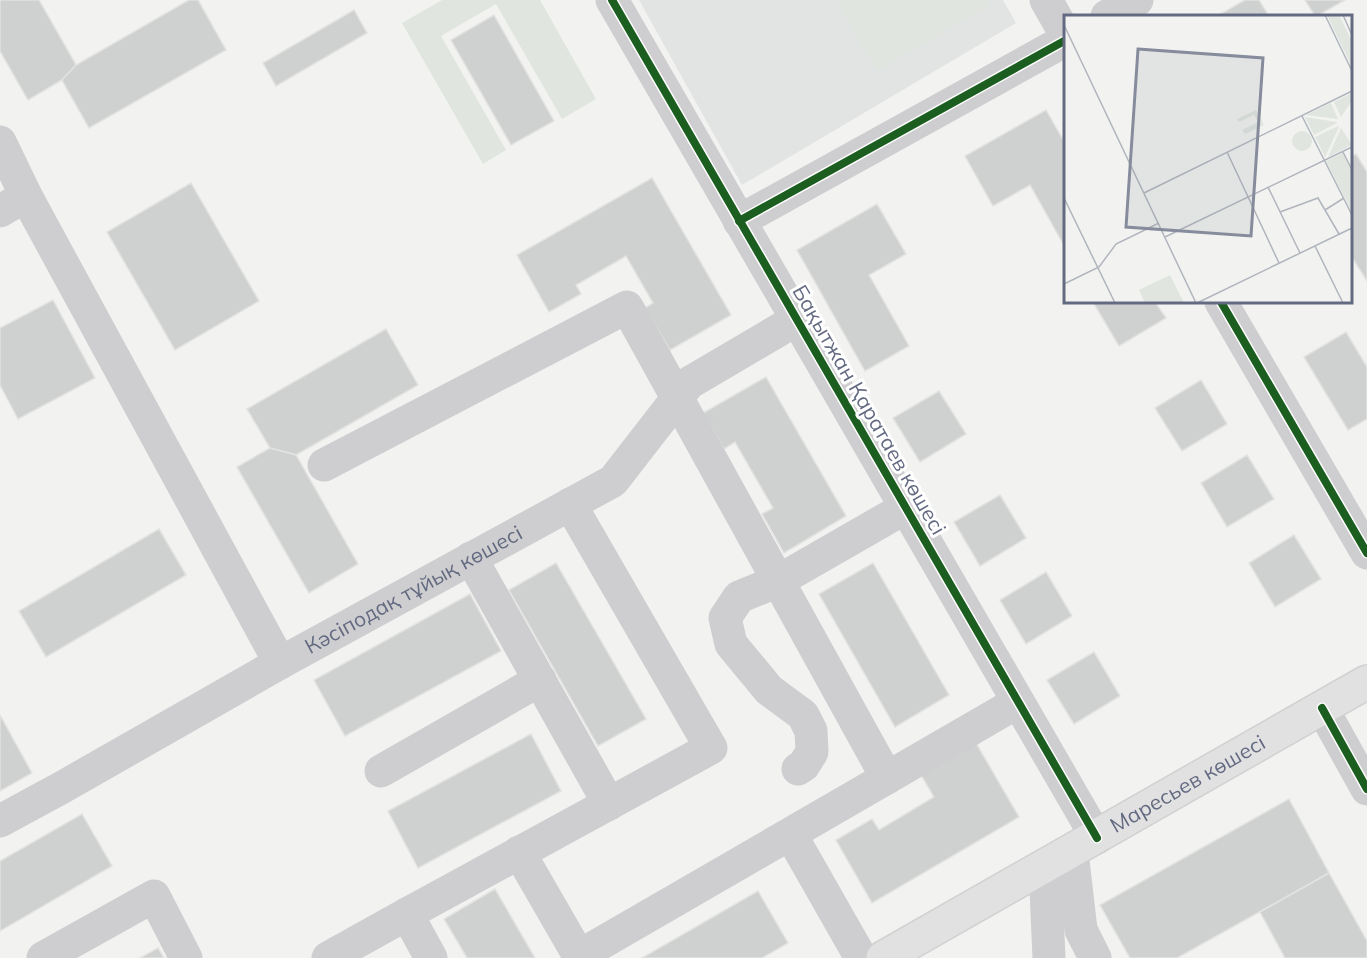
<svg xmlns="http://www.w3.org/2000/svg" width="1367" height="958" viewBox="0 0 1367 958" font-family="Mulish,sans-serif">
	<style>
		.built { fill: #e2e3e3 }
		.green { fill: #e0e6df }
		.building { fill: #cfd0d0; stroke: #e2e2e0; stroke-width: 1.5 }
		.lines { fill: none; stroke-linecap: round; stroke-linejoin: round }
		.major-casing { stroke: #d0d1d1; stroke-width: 36 }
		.minor { stroke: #ceced0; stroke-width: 33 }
		.major { stroke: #e1e1e2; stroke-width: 33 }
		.cycleway-casing { stroke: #fff; stroke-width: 11 }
		.cycleway { stroke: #1b5e20; stroke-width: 8 }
		.labels { text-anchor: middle; stroke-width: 6; stroke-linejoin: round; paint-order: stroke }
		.street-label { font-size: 21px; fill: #636a81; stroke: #fff }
		.inset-road { fill: none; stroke: #b0b4bd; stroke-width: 1.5 }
		.view { fill: #868c9c; fill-opacity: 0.15; stroke: #868c9c; stroke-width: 3 }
		.inset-edge { fill: none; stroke: #636a81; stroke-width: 3 }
	</style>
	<rect width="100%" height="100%" fill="#f2f3f0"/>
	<path class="built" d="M639 0H1003L1016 23 742 185Z"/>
	<g class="green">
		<path d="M442 0H540L596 99 562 119 496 4 441 36 506 150 483 164 402 23Z"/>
		<path d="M845 0H987L989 5 877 71 838 4Z"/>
	</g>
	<g class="building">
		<path d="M0 0H39L76 65 62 80 28 100 0 51Z"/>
		<path d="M189 0H198L226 50 89 128 62 80 76 65Z"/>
		<path d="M1245 0H1259L1269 16H1217Z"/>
		<path d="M1305 0H1345L1317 16H1315Z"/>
		<path d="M354 10 367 33 276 86 263 63Z"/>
		<path d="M494 15 554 121 511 145 451 40Z"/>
		<path d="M1046 110 1066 145V249L1030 185 993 206 965 156Z"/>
		<path d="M1356 154 1367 172V281L1350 254V157Z"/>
		<path d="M652 178 731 315 670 350 645 308 653 303 626 256 576 285 581 294 549 312 517 255Z"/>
		<path d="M191 183 259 301 175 350 107 232Z"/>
		<path d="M877 204 906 254 869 275 909 346 865 371 797 250Z"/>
		<path d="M53 300 95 378 18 419 0 385V328Z"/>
		<path d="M1093 302H1155L1166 318 1119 346Z"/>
		<path d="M386 329 418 385 296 455 270 448 247 409Z"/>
		<path d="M1346 332 1367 367V419L1348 430 1304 357Z"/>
		<path d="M766 377 846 516 784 553 762 514 773 508 735 442 724 449 703 413Z"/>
		<path d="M1201 380 1227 424 1182 451 1155 408Z"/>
		<path d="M939 391 966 434 920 462 893 418Z"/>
		<path d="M270 448 296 455 358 564 309 593 237 467Z"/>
		<path d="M1247 455 1274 499 1227 527 1201 483Z"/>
		<path d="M1000 495 1026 538 980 566 954 522Z"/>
		<path d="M159 529 186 575 46 657 19 611Z"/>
		<path d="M1294 535 1321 579 1275 607 1249 563Z"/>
		<path d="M556 563 646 719 598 746 509 590Z"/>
		<path d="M873 563 949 695 895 727 819 594Z"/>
		<path d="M1046 572 1072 616 1026 644 1000 600Z"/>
		<path d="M470 594 501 651 345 736 314 680Z"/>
		<path d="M1094 652 1120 696 1074 724 1047 680Z"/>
		<path d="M0 715 32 773 0 791Z"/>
		<path d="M531 734 561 791 418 868 388 811Z"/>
		<path d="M976 743 1019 817 872 903 836 840 872 819 879 830 934 797 921 775Z"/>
		<path d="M1289 799 1329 873 1177 958H1130L1100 905Z"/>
		<path d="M82 814 112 866 0 931V861Z"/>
		<path d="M1329 873 1367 941V958H1285L1260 912Z"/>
		<path d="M495 889 535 958H467L444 919Z"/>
		<path d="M758 891 788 943 762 958H642Z"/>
		<path d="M158 948 164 958H140Z"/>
	</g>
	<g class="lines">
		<defs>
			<g id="major">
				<path id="s2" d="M883 958 1367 682"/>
			</g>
		</defs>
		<use href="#major" class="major-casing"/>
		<g class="minor">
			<path d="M612 0 1097 838"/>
			<path d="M1046 0 1066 35"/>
			<path d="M1107 16 1137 0"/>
			<path d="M0 142 26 196 280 663"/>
			<path d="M0 211 26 196"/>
			<path d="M739 221 1066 40"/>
			<path d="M1221 302 1367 553"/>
			<path d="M324 465 627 307 887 778"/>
			<path d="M471 558 609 804"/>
			<path d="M1322 708 1367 789"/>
			<path d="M798 769 804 765 812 752 811 731 803 715 769 690 731 644 725 618 739 597 778 581 905 508"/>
			<path d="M381 771 540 680"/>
			<path id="s1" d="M0 821 61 788 280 663 613 481 689 383 796 320"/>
			<path d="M791 835 861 958"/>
			<path d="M519 852 579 956 1018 702"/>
			<path d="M1072 852 1081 930 1095 958"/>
			<path d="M1045 867 1049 958"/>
			<path d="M43 958 154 896 186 958"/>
			<path d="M328 958 407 914"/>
			<path d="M431 958 407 914 711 748 570 504"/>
		</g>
		<use href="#major" class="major"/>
		<defs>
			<g id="cycleway">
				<path d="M612 0 1097 838"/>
				<path d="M739 221 1066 40"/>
				<path d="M1221 302 1367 553"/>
				<path d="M1322 708 1367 789"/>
			</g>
		</defs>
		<use href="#cycleway" class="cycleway-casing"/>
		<use href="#cycleway" class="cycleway"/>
	</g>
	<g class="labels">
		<g class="street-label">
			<text transform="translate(869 410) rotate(60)" y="7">Бақытжан Қаратаев көшесі</text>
			<text dy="7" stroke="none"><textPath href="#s1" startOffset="474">Кәсіподақ тұйық көшесі</textPath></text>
			<text dy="7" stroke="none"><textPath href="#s2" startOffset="351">Маресьев көшесі</textPath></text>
		</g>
	</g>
	<g transform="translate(1064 15)">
		<rect width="288" height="288" fill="#f2f3f0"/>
		<path d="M263 0H275L288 26V52ZM288 78V86L277 102 270 87ZM267 88 274 104 242 100ZM192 95 200 110 181 119 178 115 194 107 190 100 175 107 173 104ZM241 102 273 107V108L250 120ZM274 111 275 112 261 142 251 122ZM277 113 288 130 264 142ZM228 126a10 10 0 1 1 20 0a10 10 0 1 1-20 0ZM279 138 288 157V197L262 146ZM106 260 120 288H81L75 275Z" fill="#e0e6df"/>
		<path class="inset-road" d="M261 0 288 56M279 0 288 20M0 10 132 288M238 101 288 200M163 137 215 248M279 137 288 155M204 172 236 238M80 178 288 76M0 183 51 288M261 195 280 183M216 197 254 183 275 219M101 222 288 132M251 231 279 288M0 269 35 252 52 229 95 208M133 288 288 213"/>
		<path class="view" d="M74 34 199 43 187 221 62 212Z"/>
		<rect width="288" height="288" class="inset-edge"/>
	</g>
</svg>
